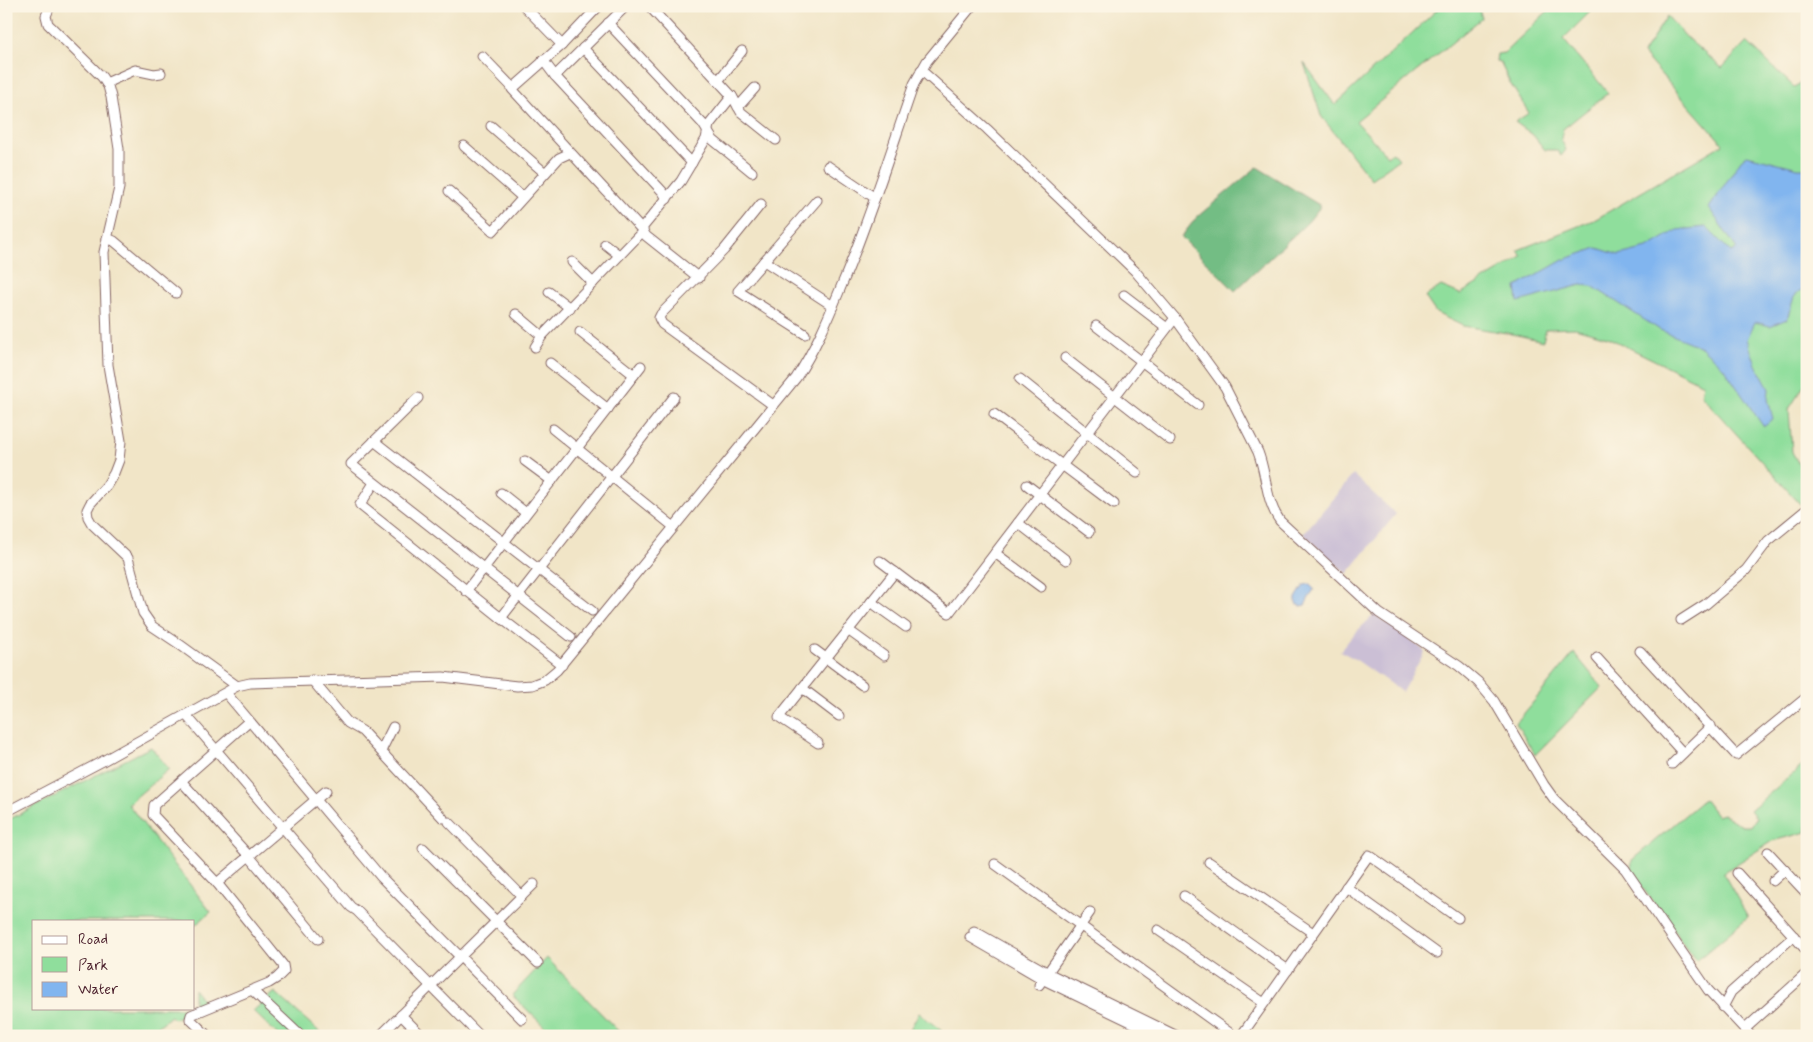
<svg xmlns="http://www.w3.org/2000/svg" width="1813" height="1042" viewBox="0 0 1813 1042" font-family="Mynerve,sans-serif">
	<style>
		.industrial { fill: #cbbfd5 }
		.green { fill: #8fde9c; stroke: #6c7e64 }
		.forest { fill: #73bd84; stroke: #5e6e58 }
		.water { fill: #81b5ef; stroke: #666a8d }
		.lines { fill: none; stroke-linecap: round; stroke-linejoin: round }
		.minor-casing { stroke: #846462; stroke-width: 11 }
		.minor { stroke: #fff; stroke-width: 9 }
	</style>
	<rect width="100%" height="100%" fill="#fcf5e5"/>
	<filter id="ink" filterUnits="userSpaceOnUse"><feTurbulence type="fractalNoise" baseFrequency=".02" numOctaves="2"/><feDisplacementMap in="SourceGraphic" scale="10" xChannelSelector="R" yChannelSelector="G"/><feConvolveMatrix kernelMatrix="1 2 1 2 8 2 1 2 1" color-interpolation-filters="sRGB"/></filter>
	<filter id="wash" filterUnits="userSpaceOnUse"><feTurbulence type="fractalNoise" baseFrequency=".0096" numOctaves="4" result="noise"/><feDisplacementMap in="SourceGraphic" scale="20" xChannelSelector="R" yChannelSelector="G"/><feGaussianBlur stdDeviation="1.12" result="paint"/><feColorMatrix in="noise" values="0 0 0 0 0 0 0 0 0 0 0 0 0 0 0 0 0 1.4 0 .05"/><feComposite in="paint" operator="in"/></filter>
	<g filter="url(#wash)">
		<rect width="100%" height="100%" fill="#f1e5c7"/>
		<g class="industrial">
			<path d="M1353 475 1396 514 1347 574 1303 534Z"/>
			<path d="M1375 614 1425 651 1402 692 1355 659 1340 651 1355 633Z"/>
		</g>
		<g class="green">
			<path d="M1441 6H1478L1482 18 1356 121 1387 156 1393 152 1399 159 1371 179 1321 116 1304 63 1335 105Z"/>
			<path d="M1553 6H1596L1563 39 1608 93 1563 129 1561 139 1566 150 1561 156 1557 150H1545L1533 135 1515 122 1529 113 1510 83 1500 62 1496 61 1497 54 1504 53Z"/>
			<path d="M1667 16 1688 39 1722 68 1747 42 1794 87 1807 79V381L1789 409 1792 452 1807 479V502L1800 504 1701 395 1703 384 1607 337 1575 328 1546 329 1543 341 1513 334 1463 326 1436 313 1425 297 1441 286 1460 294 1522 257 1518 250 1596 219 1723 144 1643 54Z"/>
			<path d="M1574 653 1602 687 1535 755 1516 723Z"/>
			<path d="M151 747 169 769 128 804 211 912 194 926V921H34V1008H194V989L206 1004 174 1019 171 1016 146 1036H6V821Z"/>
			<path d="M1807 762V832L1772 841 1723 873 1748 917 1696 961 1631 872 1632 860 1704 799 1717 816 1723 814 1742 826H1751L1756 818 1750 810Z"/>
			<path d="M547 958 623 1036H554L512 995Z"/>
			<path d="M275 992 324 1036H279L253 1011Z"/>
			<path d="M919 1013 948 1036H906Z"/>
		</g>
		<path class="forest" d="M1257 167 1321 206 1308 222 1235 291 1181 237 1197 217Z"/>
		<g class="water">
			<path d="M1747 155 1798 168H1807V285L1794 297 1787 319 1770 326 1755 322 1747 339 1756 365 1769 389 1768 399 1773 419 1763 426 1723 367 1701 347 1660 330 1592 286 1581 285 1518 302 1516 287 1563 260 1597 248 1619 255 1647 248 1677 230 1706 227 1731 252 1737 249 1709 208 1741 160Z"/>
			<path d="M1310 584 1314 589 1305 605 1301 606 1296 604V598L1304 585Z"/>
		</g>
	</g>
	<g filter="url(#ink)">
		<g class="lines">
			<defs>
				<g id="minor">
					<path d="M50 6 46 16 48 24 102 77 108 86 111 97 119 149V188L104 252 108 365 121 441 119 460 114 473 107 485 90 504 87 510 88 517 92 524 128 558 143 613 152 626 179 644 237 686"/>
					<path d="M524 6 562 45"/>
					<path d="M649 6 732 96 741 112 776 140"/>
					<path d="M608 23 703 124 713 140 752 172"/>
					<path d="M583 48 692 163"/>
					<path d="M482 56 513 88"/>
					<path d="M543 60 555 76 663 192 667 199"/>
					<path d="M921 70 987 129 1135 271 1175 318 1225 387 1258 452C1267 475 1265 500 1280 521L1379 613 1459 666 1478 682 1494 701 1544 785 1554 799 1625 869 1708 990 1751 1036"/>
					<path d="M555 76 626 6"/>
					<path d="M718 81 742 51"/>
					<path d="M106 83 135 70 154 74 161 73"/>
					<path d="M738 107 755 88"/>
					<path d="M491 126 545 173"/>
					<path d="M464 146 522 197"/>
					<path d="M828 166 875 198"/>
					<path d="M449 191 493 231 559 158 570 153"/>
					<path d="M761 204 724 250 661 314 659 318 662 324 773 405"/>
					<path d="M107 238 114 241 176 293"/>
					<path d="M605 244 619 255"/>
					<path d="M764 261 833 306"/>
					<path d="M572 262 593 283"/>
					<path d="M699 278 646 236 643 231V227L681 181 706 139 709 125 732 96"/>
					<path d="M549 292 570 308"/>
					<path d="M1124 295 1167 328"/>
					<path d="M516 314 542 336"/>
					<path d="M1096 326 1198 405"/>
					<path d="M580 332 634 375"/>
					<path d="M805 334 738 291 817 200"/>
					<path d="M535 347 542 336 643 231 512 89 562 45 599 6"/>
					<path d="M1065 358 1170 440"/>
					<path d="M550 363 608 409"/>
					<path d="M1020 379 1137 473"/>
					<path d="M418 398 351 464 571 637"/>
					<path d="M994 414 1114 504"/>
					<path d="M553 429 674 527"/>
					<path d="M374 441 592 611"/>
					<path d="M525 461 552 481"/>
					<path d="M374 483 360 505 501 618 562 665"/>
					<path d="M1027 485 1089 532"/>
					<path d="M501 493 526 513"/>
					<path d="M1018 523 1066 560"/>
					<path d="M995 553 1041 587"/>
					<path d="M880 561 949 613 1175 318"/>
					<path d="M466 591 641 366"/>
					<path d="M871 602 906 627"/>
					<path d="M501 618 674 397"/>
					<path d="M1681 620 1706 604 1746 570 1768 541 1807 509"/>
					<path d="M848 630 884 656"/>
					<path d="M815 650 862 685"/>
					<path d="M1640 651 1736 755 1807 697"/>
					<path d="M1597 658 1683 753"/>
					<path d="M312 680 348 723 362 731 443 818"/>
					<path d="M802 688 839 716"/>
					<path d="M226 693 381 877 522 1019"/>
					<path d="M186 715 351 907 357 911 480 1036"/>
					<path d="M818 743 779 717 895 572"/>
					<path d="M381 751 393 727"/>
					<path d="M1672 764 1711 726"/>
					<path d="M182 782 249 856 318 939"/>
					<path d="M6 812 101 762 237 686 250 683 443 677 517 686 532 685 545 680 557 670 796 378C816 348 829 316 843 282 870 218 891 150 914 84L927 61 972 6"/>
					<path d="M449 822 522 896"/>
					<path d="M423 848 538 963"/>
					<path d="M1768 852 1807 894"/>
					<path d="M1209 862 1313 933"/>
					<path d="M995 864 1234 1036"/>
					<path d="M1737 873 1807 951"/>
					<path d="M1773 881 1785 870"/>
					<path d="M217 883 326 791"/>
					<path d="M1346 887 1437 953"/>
					<path d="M1184 896 1288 970"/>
					<path d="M1158 930 1264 1003"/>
					<path d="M974 931 1050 974 1177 1036"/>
					<path d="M970 937 1046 981 1160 1036"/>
					<path d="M1039 985 1090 912"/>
					<path d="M252 990 301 1036"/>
					<path d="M1723 1007 1731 992 1794 936"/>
					<path d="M401 1015 422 1036"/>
					<path d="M1745 1029 1807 973"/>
					<path d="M208 1036 190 1019 191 1015 269 983 277 978 284 971 283 965 217 883 153 815 154 805 249 721"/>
					<path d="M380 1036 534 884"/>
					<path d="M1241 1036 1369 855 1458 918"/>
				</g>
			</defs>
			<use href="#minor" class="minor-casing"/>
			<use href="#minor" class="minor"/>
		</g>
	</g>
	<rect width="1813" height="1042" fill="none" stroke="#fcf5e5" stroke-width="25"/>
	<rect x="32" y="920" width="162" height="90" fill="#fcf5e5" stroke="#b59f9b"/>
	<rect x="42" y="936" width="25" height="8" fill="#ffffff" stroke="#b59f9b"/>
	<text x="78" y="944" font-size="15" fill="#4a1f2b">Road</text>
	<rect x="42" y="957" width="25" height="15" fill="#8fde9c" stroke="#b59f9b"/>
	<text x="78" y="970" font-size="15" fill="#4a1f2b">Park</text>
	<rect x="42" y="982" width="25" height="15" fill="#81b5ef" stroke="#b59f9b"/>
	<text x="78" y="994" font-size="15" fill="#4a1f2b">Water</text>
</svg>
